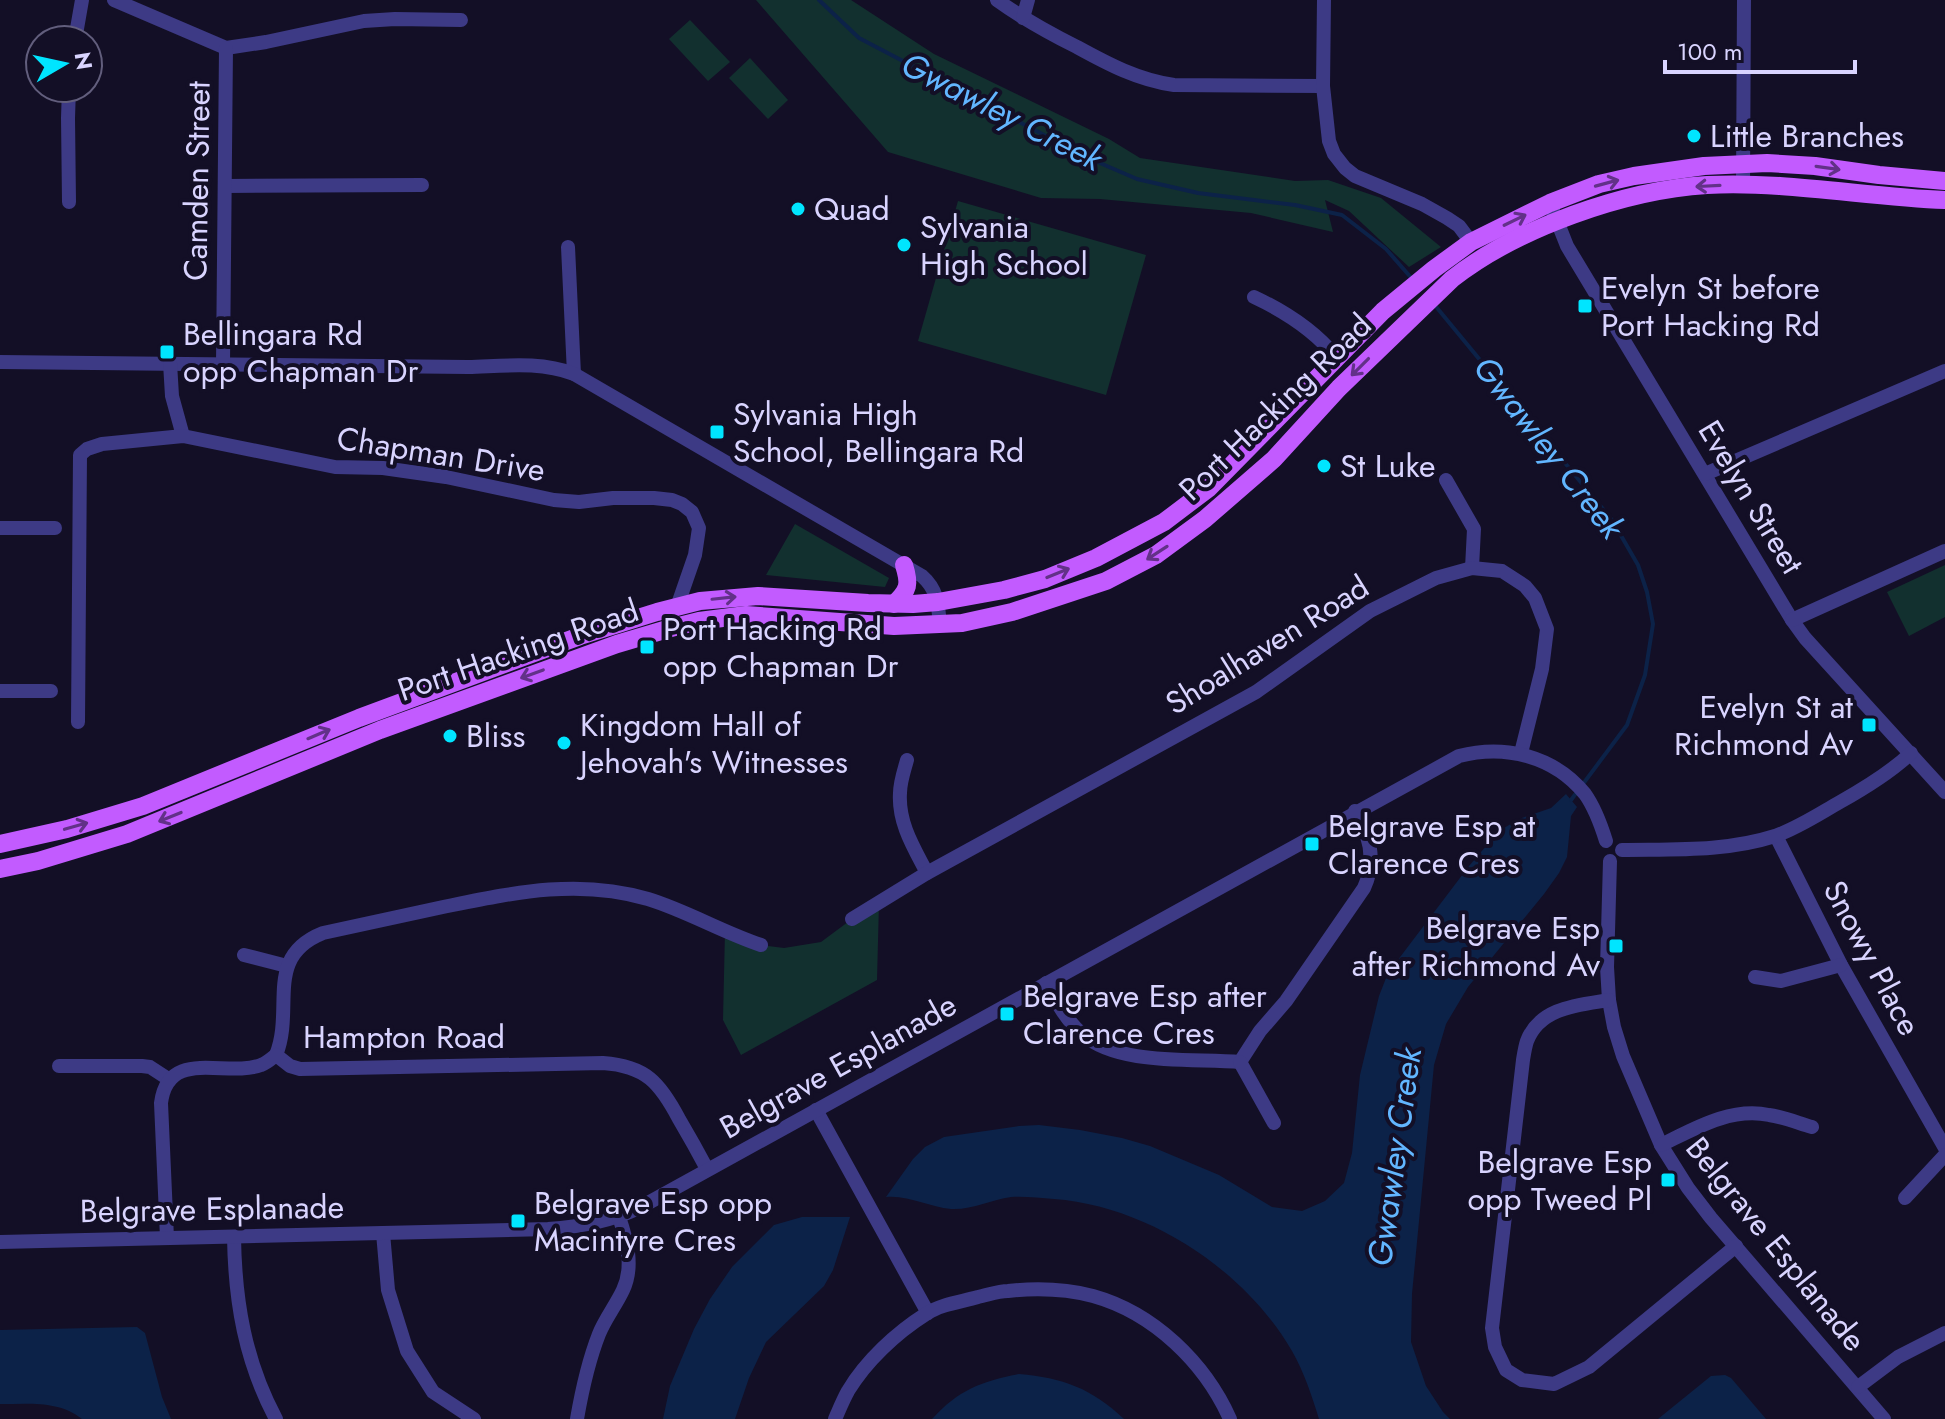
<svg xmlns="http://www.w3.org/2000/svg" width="1945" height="1419" viewBox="0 0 1945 1419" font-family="Jost,sans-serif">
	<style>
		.green { fill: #12302f }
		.water { fill: #0c2248 }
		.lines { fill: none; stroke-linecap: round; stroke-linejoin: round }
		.stream { stroke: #0c2248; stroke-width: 4 }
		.minor { stroke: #3d3a85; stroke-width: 14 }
		.major { stroke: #c25bff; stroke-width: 18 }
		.oneway { stroke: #623188 }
		.poi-dot { fill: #00e5ff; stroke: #130f26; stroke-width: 3 }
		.labels { text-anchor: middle; stroke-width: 8; stroke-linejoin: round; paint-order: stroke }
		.poi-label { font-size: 32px; fill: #d9d4ff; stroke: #130f26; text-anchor: start }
		.street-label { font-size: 32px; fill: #d9d4ff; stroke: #130f26 }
		.water-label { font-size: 34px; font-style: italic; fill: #62b6ff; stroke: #130f26 }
	</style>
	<rect width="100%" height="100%" fill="#130f26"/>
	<g class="green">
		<path d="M756 0H851L934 54 1109 139 1140 158 1295 181 1328 180 1381 198 1441 247 1409 267 1349 211 1325 200 1333 232 1251 213 1100 199 1041 198 888 152Z"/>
		<path d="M690 20 730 62 708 81 669 39Z"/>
		<path d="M750 58 788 100 768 119 729 78Z"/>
		<path d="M958 201 1146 255 1106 395 918 341Z"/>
		<path d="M795 524 889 578 885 587 766 575Z"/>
		<path d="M1945 565V617L1909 636 1887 592Z"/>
		<path d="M879 903 877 980 741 1055 723 1020 725 931 761 945 784 948 821 942 852 919Z"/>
	</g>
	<g class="water">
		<path d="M1566 794 1577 807 1571 816 1567 857 1559 873 1544 894 1468 987 1446 1024 1434 1065 1412 1294 1411 1342 1426 1386 1443 1412 1450 1419H1319C1312 1396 1304 1372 1292 1351 1245 1270 1148 1206 1054 1199 1040 1198 1024 1196 1011 1197 991 1200 972 1210 951 1209 929 1207 909 1195 886 1197L913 1159 925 1147 944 1137 1019 1126 1039 1125 1080 1130 1122 1138 1150 1146 1219 1175 1272 1207 1302 1211 1325 1201 1344 1183 1352 1153 1360 1075 1379 996 1388 973 1469 866 1499 831 1519 819 1551 808Z"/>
		<path d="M802 1217H850L833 1270 824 1286 766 1342 749 1378 735 1419H663L670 1386 694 1329 710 1299 732 1267 774 1225Z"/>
		<path d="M137 1327 145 1333 162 1397 171 1419H82C59 1400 27 1404 0 1404V1330Z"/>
		<path d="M1019 1374C1063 1378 1091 1388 1124 1419H932C958 1390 982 1381 1019 1374Z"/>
		<path d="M1725 1375 1731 1378 1766 1419H1658L1711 1376Z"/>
	</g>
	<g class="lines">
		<g class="stream">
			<path d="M819 0 859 38 1086 157 1137 179 1198 193 1295 205 1342 215 1386 249 1414 281"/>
			<path d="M1433 303 1612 520 1638 565 1647 592 1653 624 1645 675 1627 725 1571 800"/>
		</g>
		<g class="minor">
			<path d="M114 0 226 48 266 42 364 21 395 19 461 20"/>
			<path d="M997 0C1022 18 1049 33 1077 47 1108 64 1138 80 1174 85L1323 86"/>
			<path d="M1324 0 1323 86 1329 141 1334 154 1345 168 1355 176 1422 204 1447 218 1459 226 1471 242"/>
			<path d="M1023 18 1028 0"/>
			<path d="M75 40 82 0"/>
			<path d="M1743 185 1744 0"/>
			<path d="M225 186 422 185"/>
			<path d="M69 202 68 118 69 88"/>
			<path d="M1550 203 1567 246 1792 620 1805 638 1945 792"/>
			<path d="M568 247 574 374"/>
			<path d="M1254 297C1286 312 1314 330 1336 357"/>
			<path d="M0 362 468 367C504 366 540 361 574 374L922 576C938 590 938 605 940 625"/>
			<path d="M170 363 172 396 183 436"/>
			<path d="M223 364 226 48"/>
			<path d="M1705 474 1945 371"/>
			<path d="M1446 480 1474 529 1472 568"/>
			<path d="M0 528H55"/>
			<path d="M1792 620 1945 551"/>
			<path d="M0 691H51"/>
			<path d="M78 722 80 455 87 449 102 444 183 436 335 467 383 468 446 477 554 500 579 502 613 498H654L672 500 682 504 692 512 699 528 695 555 677 607"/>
			<path d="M907 760C904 771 900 782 900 793 898 823 914 848 927 873"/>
			<path d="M1776 836 1841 965 1945 1148"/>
			<path d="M1622 850C1673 849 1725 852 1775 836 1798 828 1819 814 1840 802 1865 788 1890 773 1911 753"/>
			<path d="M1610 861 1607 967 1609 1000 1614 1027 1623 1056 1661 1145 1688 1188 1711 1218 1884 1419"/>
			<path d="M852 919 927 873 1256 692 1370 611 1436 578 1472 568 1502 571 1525 586 1535 598 1547 629 1542 669 1521 753"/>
			<path d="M244 955 287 966"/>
			<path d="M1755 977 1781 981 1841 965"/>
			<path d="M1046 983C1056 1001 1066 1020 1082 1034 1119 1066 1193 1058 1240 1062L1260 1031 1286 1001 1364 888C1376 862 1371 836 1355 811"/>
			<path d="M1609 1000C1579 1005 1540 1007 1527 1041 1525 1047 1524 1054 1523 1060L1492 1328 1495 1347 1506 1370 1522 1380 1554 1384 1589 1367 1736 1246"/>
			<path d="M276 1055C295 1008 263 957 323 933 363 924 403 916 443 907 512 893 578 878 648 899 687 911 722 932 761 945"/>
			<path d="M1240 1062 1274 1123"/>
			<path d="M59 1066H142L150 1067 170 1080"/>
			<path d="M816 1110 928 1313"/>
			<path d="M1661 1145C1694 1129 1730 1107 1769 1115 1784 1117 1798 1123 1812 1127"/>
			<path d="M1905 1198 1945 1155"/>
			<path d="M383 1233 388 1290 407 1351 433 1392 474 1419"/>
			<path d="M234 1237C235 1302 245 1361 276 1419"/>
			<path d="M167 1238 161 1103C168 1047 226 1078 261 1065 267 1063 271 1059 276 1055L290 1066 300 1069 603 1063C646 1066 660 1083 679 1119 689 1136 698 1152 707 1169"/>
			<path d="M0 1242 548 1229C580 1227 609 1222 639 1208L1459 756C1505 744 1554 756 1585 794 1595 808 1601 825 1606 841"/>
			<path d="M1858 1387 1898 1357 1945 1333"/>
			<path d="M577 1419C582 1390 588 1362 599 1334 605 1319 616 1305 623 1290 634 1267 627 1240 619 1217"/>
			<path d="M835 1419C839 1410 843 1400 848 1391 866 1361 896 1333 926 1314 941 1304 961 1302 978 1297 988 1295 998 1291 1008 1291 1036 1288 1066 1289 1093 1296 1154 1313 1205 1363 1230 1419"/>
		</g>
		<g class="major">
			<path d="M894 604C909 590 910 584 904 565"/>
			<path d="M0 844 67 829 143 806 359 718 580 636 657 612 700 601 758 596 868 603 913 604 938 602 1004 590 1045 579 1096 558 1164 522 1209 488 1383 311 1434 269 1471 242 1550 203 1599 184 1634 176 1704 166 1767 163 1815 166 1879 175 1945 181"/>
			<path d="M0 869 38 861 127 834 380 730 617 644 671 628 699 621 746 615 894 626 962 623 1012 612 1106 581 1156 555 1205 519 1274 459 1339 388 1452 279C1517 228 1625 190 1707 185 1787 181 1866 197 1945 200"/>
		</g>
	</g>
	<defs><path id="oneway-shaft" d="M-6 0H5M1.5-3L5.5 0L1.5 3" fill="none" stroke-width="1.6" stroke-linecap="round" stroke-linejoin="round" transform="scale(2)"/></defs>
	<g class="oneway">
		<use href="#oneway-shaft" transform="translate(1828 168) rotate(8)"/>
		<use href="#oneway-shaft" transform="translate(1607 183) rotate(-15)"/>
		<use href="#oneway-shaft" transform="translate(1708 186) rotate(177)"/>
		<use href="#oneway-shaft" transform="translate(1515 220) rotate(-26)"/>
		<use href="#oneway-shaft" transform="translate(1360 367) rotate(135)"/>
		<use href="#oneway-shaft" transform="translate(1157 553) rotate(147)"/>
		<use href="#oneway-shaft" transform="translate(1058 573) rotate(-22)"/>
		<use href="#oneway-shaft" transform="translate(724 598) rotate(-6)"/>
		<use href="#oneway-shaft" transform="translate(532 674) rotate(160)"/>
		<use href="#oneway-shaft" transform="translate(319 734) rotate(-23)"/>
		<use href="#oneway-shaft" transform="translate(170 817) rotate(158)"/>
		<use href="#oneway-shaft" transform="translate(76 826) rotate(-16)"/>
	</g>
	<g class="poi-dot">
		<circle cx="1694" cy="136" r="8"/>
		<circle cx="798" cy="209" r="8"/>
		<circle cx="904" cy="245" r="8"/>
		<rect x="1577" y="298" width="16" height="16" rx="4"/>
		<rect x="159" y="344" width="16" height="16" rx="4"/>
		<rect x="709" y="424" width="16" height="16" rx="4"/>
		<circle cx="1324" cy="466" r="8"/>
		<rect x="639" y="639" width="16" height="16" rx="4"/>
		<rect x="1861" y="717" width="16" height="16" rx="4"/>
		<circle cx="450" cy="736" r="8"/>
		<circle cx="564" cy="743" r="8"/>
		<rect x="1304" y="836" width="16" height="16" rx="4"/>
		<rect x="1608" y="938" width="16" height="16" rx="4"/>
		<rect x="999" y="1006" width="16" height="16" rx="4"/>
		<rect x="1660" y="1172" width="16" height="16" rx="4"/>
		<rect x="510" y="1213" width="16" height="16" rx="4"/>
	</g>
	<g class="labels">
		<g class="poi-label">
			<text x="1710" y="147">Little Branches</text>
			<text x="814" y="220">Quad</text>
			<text x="920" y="238">Sylvania<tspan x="920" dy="37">High School</tspan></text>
			<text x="1601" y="299">Evelyn St before<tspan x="1601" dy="37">Port Hacking Rd</tspan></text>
			<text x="183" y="345">Bellingara Rd<tspan x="183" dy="37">opp Chapman Dr</tspan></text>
			<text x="733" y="425">Sylvania High<tspan x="733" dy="37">School, Bellingara Rd</tspan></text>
			<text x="1340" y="477">St Luke</text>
			<text x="663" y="640">Port Hacking Rd<tspan x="663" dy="37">opp Chapman Dr</tspan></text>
			<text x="1853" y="718" text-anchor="end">Evelyn St at<tspan x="1853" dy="37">Richmond Av</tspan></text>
			<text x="580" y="736">Kingdom Hall of<tspan x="580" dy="37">Jehovah's Witnesses</tspan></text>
			<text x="466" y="747">Bliss</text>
			<text x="1328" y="837">Belgrave Esp at<tspan x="1328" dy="37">Clarence Cres</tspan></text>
			<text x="1600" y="939" text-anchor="end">Belgrave Esp<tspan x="1600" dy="37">after Richmond Av</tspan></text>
			<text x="1023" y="1007">Belgrave Esp after<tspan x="1023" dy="37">Clarence Cres</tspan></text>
			<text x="1652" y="1173" text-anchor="end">Belgrave Esp<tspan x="1652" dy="37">opp Tweed Pl</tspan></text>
			<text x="534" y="1214">Belgrave Esp opp<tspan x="534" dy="37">Macintyre Cres</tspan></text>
		</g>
		<g class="street-label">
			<text transform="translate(197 181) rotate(-89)" y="11">Camden Street</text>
			<text transform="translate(1275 407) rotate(-44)" y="11">Port Hacking Road</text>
			<text transform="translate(441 454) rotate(9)" y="11">Chapman Drive</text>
			<text transform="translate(1751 497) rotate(59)" y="11">Evelyn Street</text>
			<text transform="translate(1267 645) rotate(-32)" y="11">Shoalhaven Road</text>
			<text transform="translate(518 650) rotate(-19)" y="11">Port Hacking Road</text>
			<text transform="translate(1872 958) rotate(62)" y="11">Snowy Place</text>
			<text x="404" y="1048">Hampton Road</text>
			<text transform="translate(838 1066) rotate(-29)" y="11">Belgrave Esplanade</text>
			<text transform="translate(212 1209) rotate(-1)" y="11">Belgrave Esplanade</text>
			<text transform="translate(1776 1244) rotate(51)" y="11">Belgrave Esplanade</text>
		</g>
		<g class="water-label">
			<text transform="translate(1002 111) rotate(27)" y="12">Gwawley Creek</text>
			<text transform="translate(1549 447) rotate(52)" y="12">Gwawley Creek</text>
			<text transform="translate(1394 1157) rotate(-82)" y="12">Gwawley Creek</text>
		</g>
	</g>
	<g transform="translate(64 64) rotate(81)"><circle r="38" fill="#130f26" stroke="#625e7d" stroke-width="2"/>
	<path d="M0-6L14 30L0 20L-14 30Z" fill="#00e5ff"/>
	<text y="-12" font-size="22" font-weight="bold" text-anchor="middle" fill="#d9d4ff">N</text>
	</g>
	<path d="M1665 60v12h190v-12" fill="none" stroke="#d9d4ff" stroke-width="4"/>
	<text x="1677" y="60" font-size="24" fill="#d9d4ff" stroke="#130f26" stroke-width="6" paint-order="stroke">100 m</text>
</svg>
